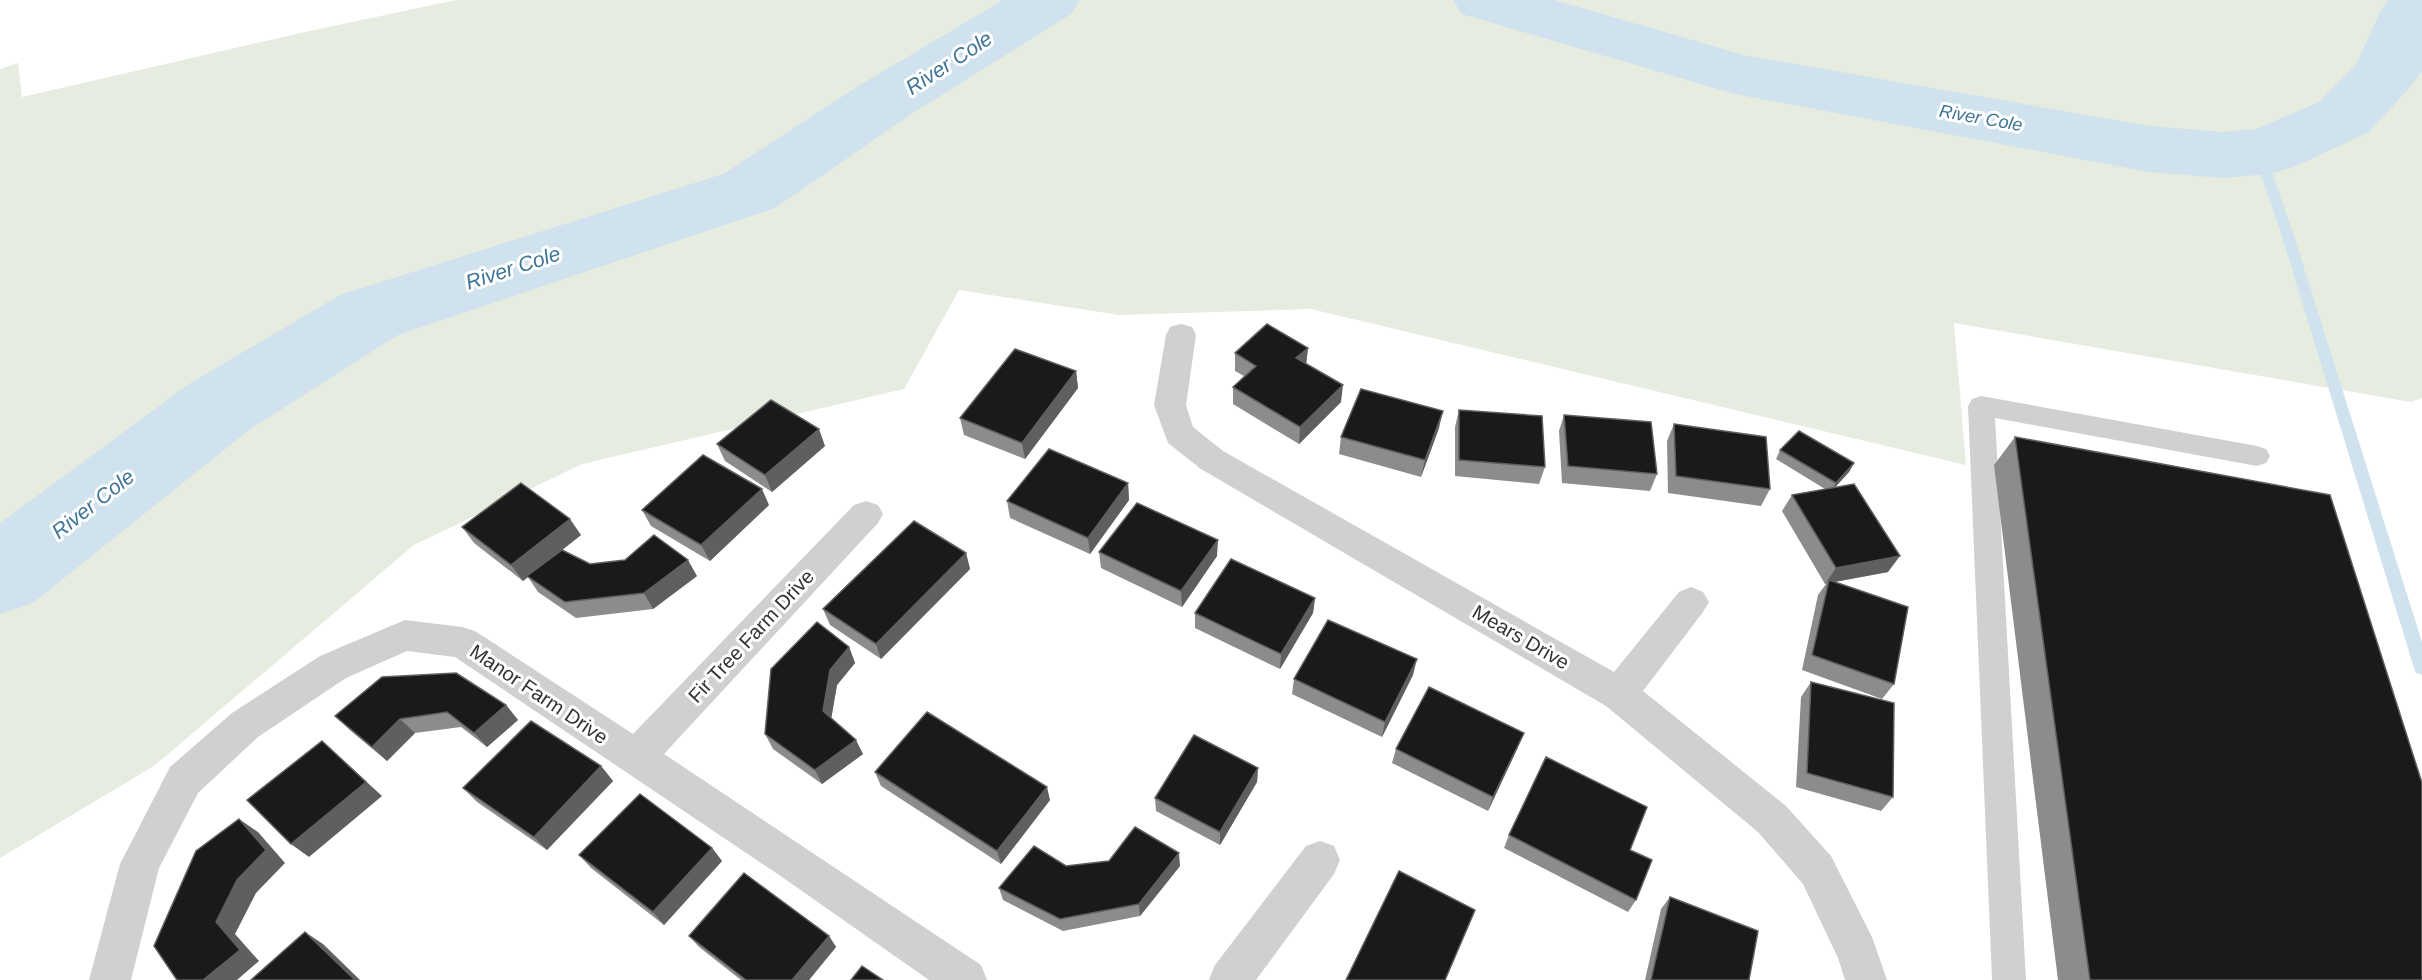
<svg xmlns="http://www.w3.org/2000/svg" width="2422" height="980" viewBox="0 0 2422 980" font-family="Helvetica,sans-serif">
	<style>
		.green { fill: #e6ecdf }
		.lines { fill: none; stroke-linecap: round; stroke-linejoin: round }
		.stream { fill: #cfe2ee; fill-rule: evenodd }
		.river { fill: #cfe2ee; fill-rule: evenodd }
		.service { fill: #d0d0d0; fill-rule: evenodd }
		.minor { fill: #d0d0d0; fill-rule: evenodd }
		.wall { fill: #8c8c8c }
		.shaded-wall { fill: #5f5f5f }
		.building { fill: #1a1a1a; stroke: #5f5f5f; stroke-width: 1.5 }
		.labels { text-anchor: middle; stroke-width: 6; stroke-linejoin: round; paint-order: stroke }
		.far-water-label { font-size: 18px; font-style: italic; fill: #3f7597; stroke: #fff }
		.street-label { font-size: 20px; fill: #333; stroke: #fff }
		.water-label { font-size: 21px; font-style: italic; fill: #3f7597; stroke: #fff }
	</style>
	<rect width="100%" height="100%" fill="#fff"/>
	<path class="green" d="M456 0H2422V398L2411 402 1954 323 1966 465 1311 309 1119 315 959 290 904 389 582 464 414 545 154 766 0 858V69L18 63 22 97 305 32Z"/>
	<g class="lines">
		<path class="stream" d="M2259 148 2265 152 2293 233 2422 642V675L2416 673 2414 668 2281 233 2253 152Z"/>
		<g class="river">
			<path d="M1003 0H1080L1071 14 910 115 775 208 398 335 249 430 33 603 0 614V523L189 384 340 295 723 174 860 85Z"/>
			<path d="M1453 0H1554L1744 55 2149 126 2223 132 2256 129 2319 102 2357 63 2380 12 2388 0H2422V71L2412 85 2369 132 2294 167 2269 174 2223 178 2149 172 1735 94 1462 14Z"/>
		</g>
		<path class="service" d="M1981 396 2257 446 2266 449 2270 456 2266 463 2257 466 1995 418 2026 980H1992L1968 406 1972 399Z"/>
		<g class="minor">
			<path d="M1181 324 1192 327 1196 335 1186 405 1193 427 1223 451 1614 672 1679 592 1691 587 1703 592 1709 602 1703 612 1643 691 1786 806 1831 856 1872 937 1887 980H1845L1838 958 1803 884 1758 832 1606 706 1201 469 1168 443 1154 405 1166 335 1170 327Z"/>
			<path d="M866 501 878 505 883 514 878 523 664 754 981 965 987 980H929L782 877 455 657 407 651 346 678 258 737 198 793 159 868 131 980H89L120 864 170 767 232 713 320 656 405 620 462 627 475 631 633 734 854 505Z"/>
			<path d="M1320 841 1334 846 1340 860 1334 874 1256 980H1209L1215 965 1306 846Z"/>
		</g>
	</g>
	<g class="wall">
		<path d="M1308 348 1306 364 1341 402 1299 444 1233 404V387L1244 376 1235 371V353Z"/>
		<path d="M1076 371 1078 388 1025 459 964 435 960 418Z"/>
		<path d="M1459 410 1545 467 1539 484 1455 476V427Z"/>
		<path d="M1564 415 1657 474 1650 491 1562 483 1559 431Z"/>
		<path d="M1674 424 1770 489 1761 506 1668 493 1667 441Z"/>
		<path d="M1439 428 1421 477 1339 454 1341 437Z"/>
		<path d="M2015 437 2422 980H2058L1994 465Z"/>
		<path d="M717 444 825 446 772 492 725 461Z"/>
		<path d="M1780 450 1854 463 1849 472 1835 487 1888 572 1835 582 1894 684 1882 699 1802 670 1818 595 1826 584H1825L1782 511 1792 495 1825 489 1776 459Z"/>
		<path d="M1128 483 1129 500 1090 554 1010 518 1007 501Z"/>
		<path d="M769 505 710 561 651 526 642 510Z"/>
		<path d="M462 527 581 535 553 557 590 564 697 576 653 609 576 618 538 592 528 577 523 581 474 543Z"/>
		<path d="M1099 552 1217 556 1182 607 1101 568Z"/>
		<path d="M966 553 970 569 881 659 830 625 823 609Z"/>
		<path d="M1315 598 1313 613 1280 669 1195 628V613Z"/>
		<path d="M849 647 855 663 837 685 831 718 863 754 822 784 773 749 765 734Z"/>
		<path d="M1413 675 1382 737 1292 694 1294 679Z"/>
		<path d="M1811 682 1893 797 1881 811 1796 787 1801 697Z"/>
		<path d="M506 705 518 720 487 747 461 727 415 733 387 761 351 731 335 716Z"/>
		<path d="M1518 747 1488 811 1392 763 1396 749Z"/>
		<path d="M601 766 613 781 547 850 477 802 463 788Z"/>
		<path d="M1258 768 1257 782 1220 845 1156 811 1155 798Z"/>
		<path d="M875 772 1050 800 1001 864 881 786Z"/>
		<path d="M1509 835 1630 850 1636 900 1628 912 1504 848Z"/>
		<path d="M712 848 722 861 664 925 591 868 579 855Z"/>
		<path d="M1066 866H1180L1140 916 1063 931 1003 900 999 888Z"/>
		<path d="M1670 897 1749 980H1645L1661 909Z"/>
		<path d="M689 936H829L836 947 809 980H741L699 947Z"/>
	</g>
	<g class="shaded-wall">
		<path d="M1308 348 1306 365 1296 358Z"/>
		<path d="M1076 371 1078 388 1025 459 1022 443Z"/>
		<path d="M1343 385 1341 402 1299 444 1300 427Z"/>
		<path d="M1443 411 1439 428 1421 477 1425 460Z"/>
		<path d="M819 429 825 446 772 492 765 475Z"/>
		<path d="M1854 463 1849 472 1831 492 1836 483Z"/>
		<path d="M1128 483 1129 500 1090 554 1088 538Z"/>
		<path d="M762 489 769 505 710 561 701 545Z"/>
		<path d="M570 519 581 535 523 581 511 565Z"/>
		<path d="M1218 540 1217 556 1182 607 1181 591Z"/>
		<path d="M966 553 970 569 881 659 876 644Z"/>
		<path d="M1900 556 1888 572 1828 583 1829 580 1825 584 1836 568Z"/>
		<path d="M688 560 697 576 653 609 644 593Z"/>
		<path d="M1315 598 1313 613 1280 669 1281 654Z"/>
		<path d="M849 647 855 663 837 685 830 726 823 711 830 670Z"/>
		<path d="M1417 659 1413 675 1382 737 1385 722Z"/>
		<path d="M506 705 518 720 487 747 474 733Z"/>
		<path d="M400 719 415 733 387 761 372 747Z"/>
		<path d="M1524 733 1518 747 1488 811 1493 797Z"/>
		<path d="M856 740 863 754 822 784 815 770Z"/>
		<path d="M322 741 382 796 309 857 291 844Z"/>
		<path d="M601 766 613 781 547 850 534 837Z"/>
		<path d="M1258 768 1257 782 1220 845V832Z"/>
		<path d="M1047 787 1050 800 1001 864 997 851Z"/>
		<path d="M239 819 258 832 285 863 256 893 235 934 259 961 237 980H203Z"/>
		<path d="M712 848 722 861 664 925 653 912Z"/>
		<path d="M1179 853 1180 866 1140 916 1139 904Z"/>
		<path d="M305 932 323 944 360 980H355Z"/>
		<path d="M829 936 836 947 809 980H792Z"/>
	</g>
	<g class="building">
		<path d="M1267 324 1308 348 1296 358 1343 385 1300 427 1233 387 1256 366 1235 353Z"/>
		<path d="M1015 349 1076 371 1022 443 960 418Z"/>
		<path d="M1361 389 1443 411 1425 460 1341 437Z"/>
		<path d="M771 400 819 429 765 475 717 444Z"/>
		<path d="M1459 410 1542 416 1545 467 1459 460Z"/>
		<path d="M1564 415 1651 422 1657 474 1568 466Z"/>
		<path d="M1674 424 1766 437 1770 489 1676 476Z"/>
		<path d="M1799 431 1854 463 1836 483 1780 450Z"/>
		<path d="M2015 437 2330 495 2422 783V980H2090Z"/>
		<path d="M1049 449 1128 483 1088 538 1007 501Z"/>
		<path d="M703 455 762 489 701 545 642 510Z"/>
		<path d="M521 483 570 519 511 565 462 527Z"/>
		<path d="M1854 484 1900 556 1836 568 1792 495Z"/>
		<path d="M1137 503 1218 540 1181 591 1099 552Z"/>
		<path d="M914 521 966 553 876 644 823 609Z"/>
		<path d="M654 535 688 560 644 593 565 602 527 576 562 550 590 564 625 560Z"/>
		<path d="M1231 559 1315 598 1281 654 1195 613Z"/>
		<path d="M1829 580 1908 607 1894 684 1812 655Z"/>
		<path d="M1328 620 1417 659 1385 722 1294 679Z"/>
		<path d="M817 622 849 647 830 670 823 711 856 740 815 770 765 734 771 669Z"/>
		<path d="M456 673 506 705 474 733 447 712 400 719 372 747 335 716 382 677Z"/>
		<path d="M1811 682 1894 703 1893 797 1807 773Z"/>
		<path d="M1429 687 1524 733 1493 797 1396 749Z"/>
		<path d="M927 712 1047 787 997 851 875 772Z"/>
		<path d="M531 721 601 766 534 837 463 788Z"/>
		<path d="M1194 735 1258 768 1220 832 1155 798Z"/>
		<path d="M322 741 366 782 291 844 247 800Z"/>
		<path d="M1546 757 1647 807 1630 850 1652 860 1636 900 1509 835Z"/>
		<path d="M640 794 712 848 653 912 579 855Z"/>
		<path d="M239 819 266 850 237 880 216 922 240 950 203 980H177L154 946 196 851Z"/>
		<path d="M1135 827 1179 853 1139 904 1060 919 999 888 1034 846 1066 866 1109 861Z"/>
		<path d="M1399 871 1475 910 1445 980H1346Z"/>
		<path d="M744 873 829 936 792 980H746L689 936Z"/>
		<path d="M1670 897 1758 931 1749 980H1651Z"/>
		<path d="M305 932 355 980H251Z"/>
		<path d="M862 966 883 980H851Z"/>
	</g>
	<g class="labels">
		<g class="far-water-label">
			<text transform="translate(1981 118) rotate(10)" y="6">River Cole</text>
		</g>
		<g class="street-label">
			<text transform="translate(751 636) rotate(-47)" y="7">Fir Tree Farm Drive</text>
			<text transform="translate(1521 637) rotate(30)" y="7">Mears Drive</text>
			<text transform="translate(539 694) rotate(34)" y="7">Manor Farm Drive</text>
		</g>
		<g class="water-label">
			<text transform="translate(949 63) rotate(-33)" y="7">River Cole</text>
			<text transform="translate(513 268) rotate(-18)" y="7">River Cole</text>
			<text transform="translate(93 504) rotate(-38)" y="7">River Cole</text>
		</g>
	</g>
</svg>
